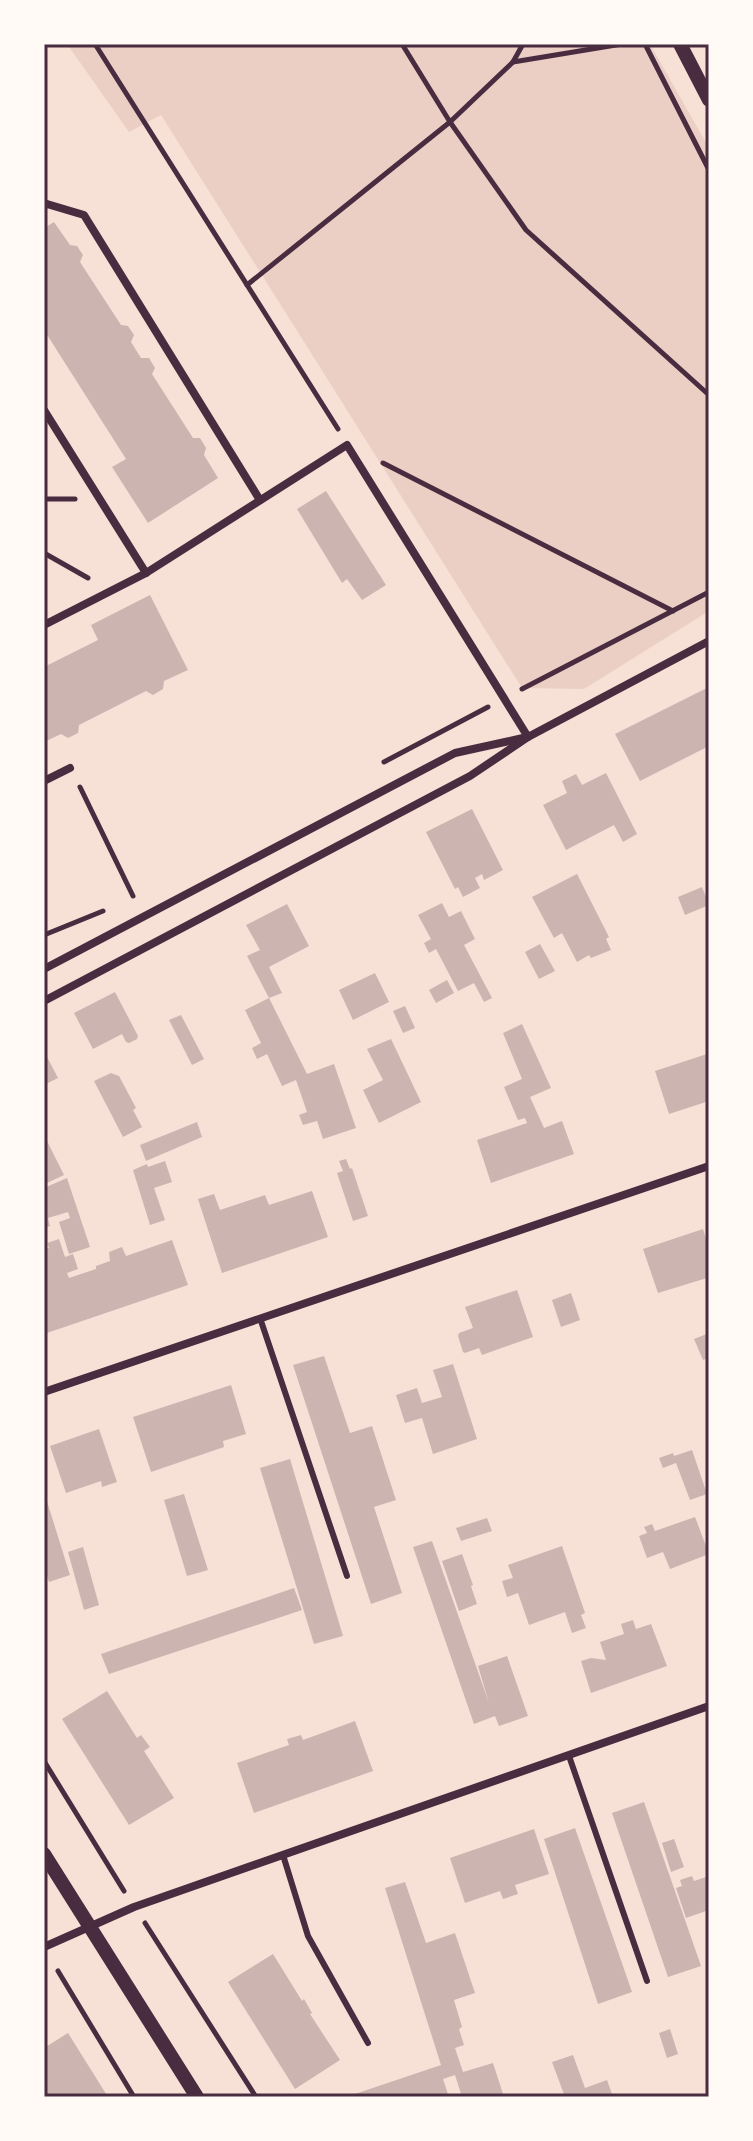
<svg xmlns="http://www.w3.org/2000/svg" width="753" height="2141" viewBox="0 0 753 2141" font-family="'Varela Round',sans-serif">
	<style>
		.green { fill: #ebcfc5 }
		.building { fill: #ccb4b1 }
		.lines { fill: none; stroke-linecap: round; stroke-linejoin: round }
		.path { stroke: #4a2c40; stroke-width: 5 }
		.service { stroke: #4a2c40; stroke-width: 6 }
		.minor { stroke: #4a2c40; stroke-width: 8 }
		.tertiary { stroke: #4a2c40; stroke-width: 14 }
		.neatline { fill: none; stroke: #4a2c40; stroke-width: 3 }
	</style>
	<rect width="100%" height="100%" fill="#f7e1d7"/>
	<path class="green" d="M67 44H650L709 148V611L584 689 522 688 161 115 129 132Z"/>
	<g class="building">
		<path d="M54 222 70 245 77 246 83 255 80 262 121 325 128 326 134 335 131 342 141 358H149L155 368 152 374 193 438H200L206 448 204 455 218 478 148 523 112 467 126 459 44 330V228Z"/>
		<path d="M326 491 386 585 362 600 347 579 342 583 297 509Z"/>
		<path d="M150 595 188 670 164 681 163 689 153 695 146 691 79 725 78 733 68 738 61 734 44 742V667L98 640 91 625Z"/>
		<path d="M709 687V746L640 781 615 734Z"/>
		<path d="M606 773 637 834 623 842 614 825 566 850 543 805 567 793 562 781 576 774 582 785Z"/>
		<path d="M472 809 503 870 484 880 482 874 475 878 480 888 463 897 458 887 455 889 426 832Z"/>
		<path d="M577 874 609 937 606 939 611 950 591 958 589 955 577 962 562 933 554 938 532 897Z"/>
		<path d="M702 887 709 905 685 915 678 897Z"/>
		<path d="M442 903 449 917 461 911 475 939 464 945 492 998 484 1002 474 983 458 991 436 949 429 953 424 943 431 939 418 915Z"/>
		<path d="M287 904 309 946 269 967 282 993 269 998 307 1074 334 1064 356 1128 323 1139 317 1121 303 1125 299 1115 307 1112 296 1080 282 1086 267 1054 257 1059 252 1048 261 1043 245 1010 269 998 247 956 260 950 246 925Z"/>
		<path d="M540 944 555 971 539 979 525 952Z"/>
		<path d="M375 973 389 1002 353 1020 339 990Z"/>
		<path d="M447 980 454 993 436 1003 429 990Z"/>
		<path d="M115 992 138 1036 137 1039 129 1043 126 1042 122 1034 93 1049 74 1013Z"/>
		<path d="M405 1006 415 1028 403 1033 393 1011Z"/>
		<path d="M181 1015 204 1059 192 1065 169 1020Z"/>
		<path d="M522 1024 551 1088 530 1097 544 1128 562 1121 574 1154 491 1183 477 1140 527 1123 525 1118 518 1120 504 1087 522 1079 503 1033Z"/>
		<path d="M391 1039 421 1102 379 1123 363 1090 383 1080 367 1049Z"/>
		<path d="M44 1051 58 1078 44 1085Z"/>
		<path d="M707 1054 709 1059V1101L669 1114 655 1071Z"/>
		<path d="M111 1073 119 1076 136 1108 133 1110 142 1127 123 1137 94 1081Z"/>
		<path d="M197 1122 202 1137 146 1161 140 1145Z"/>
		<path d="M44 1135 64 1175 47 1183 44 1176Z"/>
		<path d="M346 1159 350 1169 352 1168 368 1216 353 1221 337 1173 343 1171 339 1161Z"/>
		<path d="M165 1161 172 1182 154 1188 165 1220 150 1225 133 1170 147 1164 148 1167Z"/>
		<path d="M67 1178 90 1247 69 1254 59 1222 70 1218 68 1212 48 1218 50 1226 44 1228V1188Z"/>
		<path d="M312 1191 328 1237 222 1273 198 1199 214 1194 220 1210 265 1195 269 1205Z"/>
		<path d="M703 1229 709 1249V1283L707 1278 658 1293 643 1249Z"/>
		<path d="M59 1239 65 1257 73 1254 78 1269 67 1273 69 1278 96 1269V1266L110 1261 109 1252 122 1247 126 1256 172 1240 188 1285 44 1334V1249L49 1248 47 1243Z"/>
		<path d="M517 1290 533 1337 482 1355 479 1348 465 1353 463 1352 458 1336 459 1333 473 1328 465 1307Z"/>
		<path d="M571 1293 580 1320 561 1327 552 1300Z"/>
		<path d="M709 1333V1358L703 1360 694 1339Z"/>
		<path d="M324 1356 350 1433 372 1426 396 1500 374 1507 402 1593 371 1604 293 1365Z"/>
		<path d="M453 1364 477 1439 433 1454 422 1418 405 1423 396 1395 417 1388 422 1403 442 1397 433 1370Z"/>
		<path d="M231 1385 246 1434 223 1441 224 1447 151 1472 133 1417Z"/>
		<path d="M99 1429 117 1482 102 1487 101 1481 66 1493 50 1446Z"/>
		<path d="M692 1450 707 1494 690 1500 676 1463 663 1468 659 1458 673 1453 674 1456Z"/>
		<path d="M290 1459 343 1636 314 1644 260 1468Z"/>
		<path d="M184 1494 208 1570 187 1576 164 1500Z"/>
		<path d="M45 1495 70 1575 49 1582 44 1566Z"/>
		<path d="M695 1517 709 1554 670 1569 663 1552 647 1558 639 1536 647 1533 644 1527 652 1524 655 1531Z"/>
		<path d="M487 1518 492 1531 461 1541 456 1528Z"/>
		<path d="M432 1541 489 1703 478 1666 507 1656 528 1716 499 1726 495 1716 474 1724 413 1547Z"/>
		<path d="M562 1546 585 1613 581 1615 586 1628 572 1633 565 1612 529 1625 518 1593 507 1597 502 1581 513 1578 508 1565Z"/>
		<path d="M83 1547 99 1605 84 1610 68 1552Z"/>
		<path d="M462 1554 473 1585 471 1586 477 1604 459 1611 442 1561Z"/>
		<path d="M294 1588 302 1610 109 1674 101 1654Z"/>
		<path d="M633 1620 636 1629 651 1624 667 1666 591 1693 581 1661 591 1658 606 1660 600 1642 624 1634 621 1624Z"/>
		<path d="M107 1691 137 1738 141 1735 150 1747 144 1751 174 1798 129 1825 62 1719Z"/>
		<path d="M355 1721 373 1771 254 1813 237 1763 289 1745 287 1739 301 1735 303 1740Z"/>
		<path d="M644 1802 701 1966 668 1977 612 1813Z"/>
		<path d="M575 1828 632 1992 598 2004 544 1839Z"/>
		<path d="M534 1829 549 1874 515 1885 518 1894 503 1899 500 1891 465 1903 450 1858Z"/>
		<path d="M674 1839 684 1867 671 1872 662 1843Z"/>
		<path d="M692 1876 694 1881 709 1876V1910L686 1918 676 1888 682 1886 680 1880Z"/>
		<path d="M405 1882 426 1943 455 1933 475 1993 454 2000 462 2027 459 2029 464 2045 455 2048 463 2072 493 2063 504 2097H462L455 2075 443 2079 449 2097H423L422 2094 412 2097H346L441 2065 385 1888Z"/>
		<path d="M273 1954 302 2001 304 1999 312 2013 310 2014 340 2060 295 2089 228 1982Z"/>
		<path d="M670 2029 678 2054 667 2058 659 2033Z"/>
		<path d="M68 2033 108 2097H44V2048Z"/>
		<path d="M573 2055 585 2088 607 2080 613 2097H565L552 2062Z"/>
	</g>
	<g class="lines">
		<g class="path">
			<path d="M95 44 338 429"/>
			<path d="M402 44 450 122 526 230 709 395"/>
			<path d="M645 44 709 170"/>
			<path d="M513 62 622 44"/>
			<path d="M247 285 450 122 513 62 523 44"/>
			<path d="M383 463 673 611"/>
			<path d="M44 499H75"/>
			<path d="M44 553 88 578"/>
			<path d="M522 689 709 592"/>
			<path d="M384 762 488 707"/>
			<path d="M80 787 133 896"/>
			<path d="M44 935 103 911"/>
			<path d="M44 1761 124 1891"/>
			<path d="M145 1923 256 2097"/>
			<path d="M58 1971 134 2097"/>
		</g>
		<g class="service">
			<path d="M260 1318 347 1576"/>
			<path d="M569 1756 647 1981"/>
			<path d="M283 1855 308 1936 368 2043"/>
		</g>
		<g class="minor">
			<path d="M44 206 47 204 84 215 260 500"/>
			<path d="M44 410 146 573"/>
			<path d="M44 625 146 573 347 445 528 737"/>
			<path d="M44 781 70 768"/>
			<path d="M44 969 455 753 523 738"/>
			<path d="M44 1001 470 776 528 737 709 641"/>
			<path d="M44 1392 709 1166"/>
			<path d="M44 1947 134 1907 709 1706"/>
		</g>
		<g class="tertiary">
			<path d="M680 44 709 100"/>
			<path d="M44 1854 197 2097"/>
		</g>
	</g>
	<rect width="753" height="2141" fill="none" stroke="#fffaf5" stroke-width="92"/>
	<rect x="46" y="46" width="661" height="2049" class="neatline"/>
</svg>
